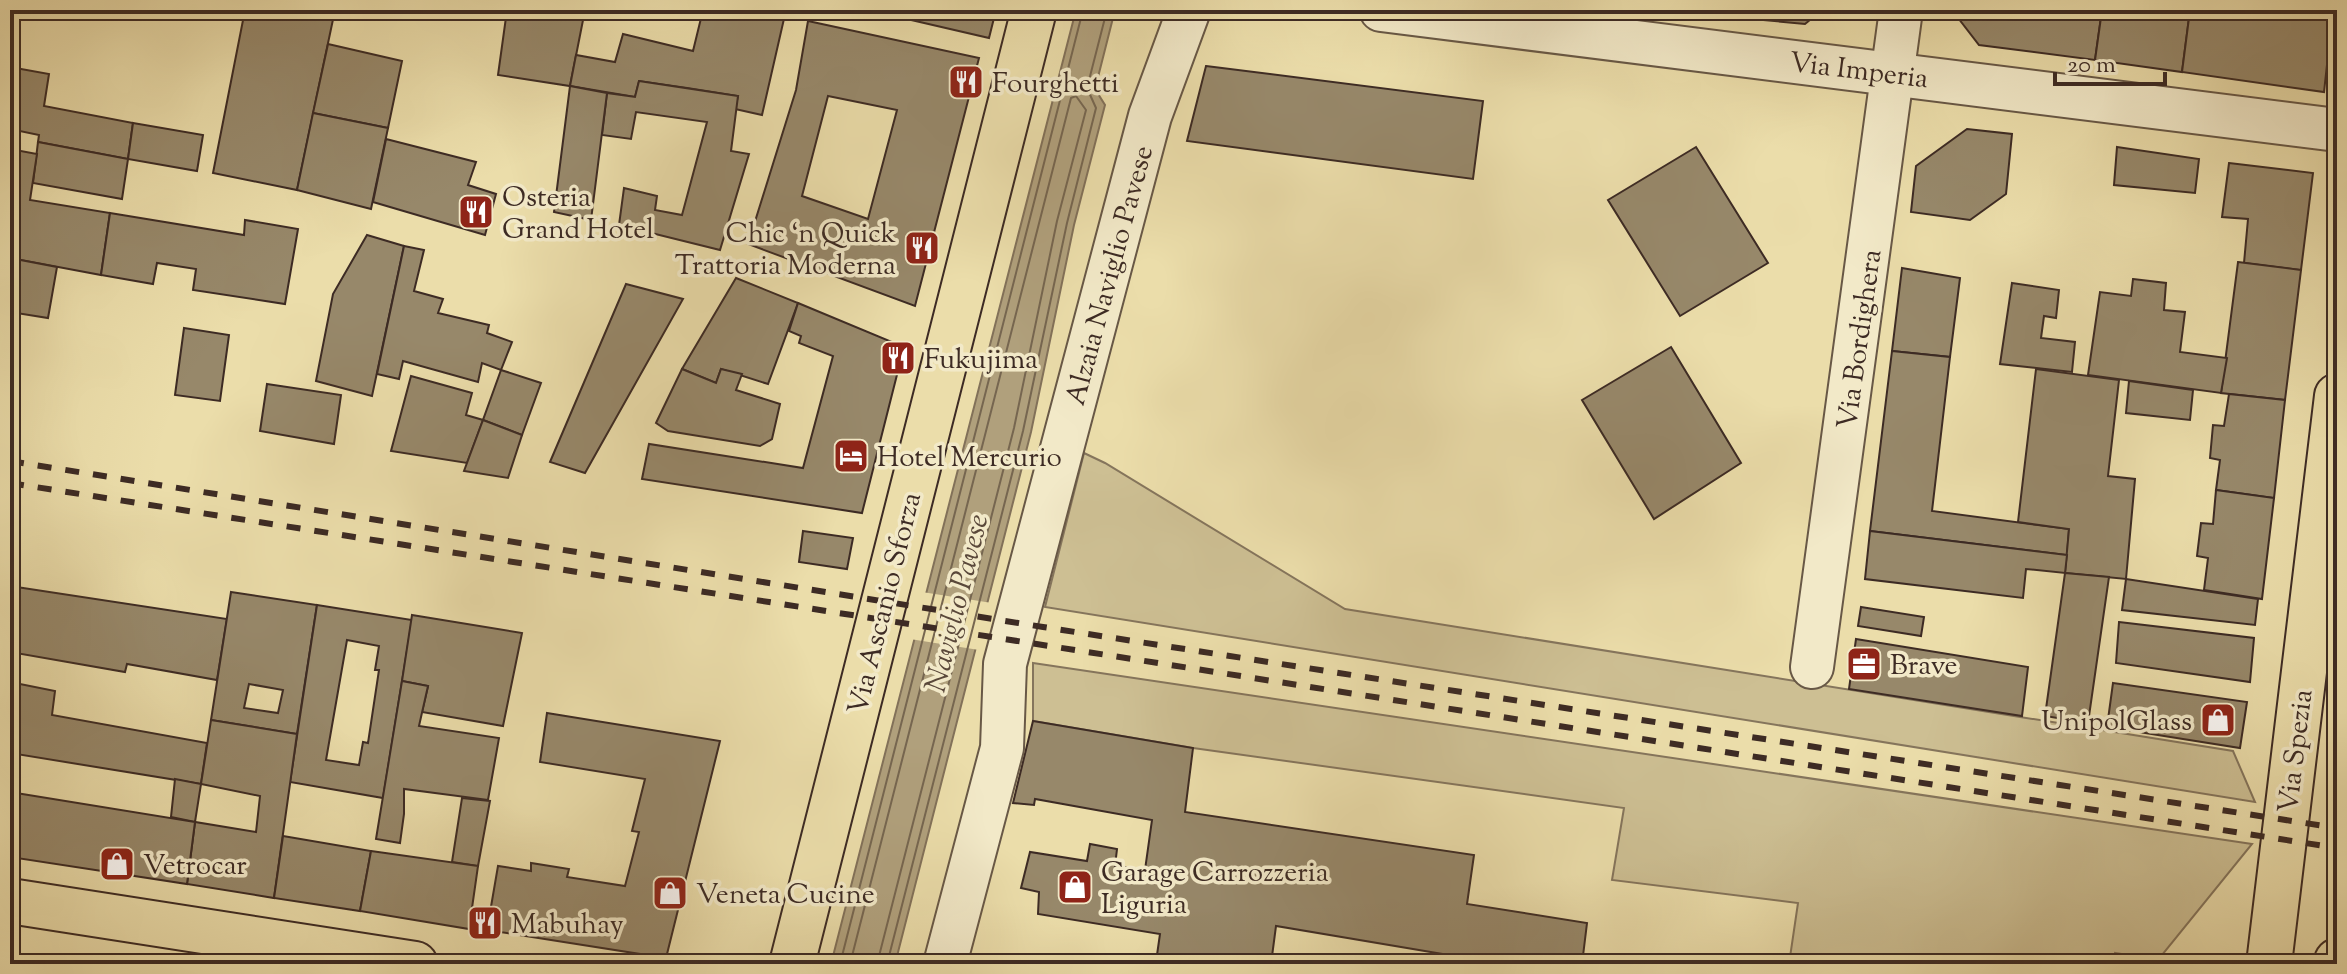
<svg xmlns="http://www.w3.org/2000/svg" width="2347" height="974" viewBox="0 0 2347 974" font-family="'Sorts Mill Goudy',serif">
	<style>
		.green { fill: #cdbf93; stroke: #85755c; stroke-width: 2 }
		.water { fill: #b0a07c; stroke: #827159; stroke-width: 2 }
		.pier { fill: #ebddaa }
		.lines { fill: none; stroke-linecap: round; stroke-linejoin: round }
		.shore { stroke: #766650; stroke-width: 2 }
		.building { fill: #97886a; stroke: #3d2b24; stroke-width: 2; fill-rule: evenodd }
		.minor-casing { stroke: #685846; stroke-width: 46 }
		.primary-casing { stroke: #3d2b24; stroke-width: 48 }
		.minor { stroke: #f2e9c8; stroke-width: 42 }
		.primary { stroke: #ebddaa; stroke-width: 44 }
		.rail { stroke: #3d2b24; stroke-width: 6; stroke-dasharray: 14 14; stroke-linecap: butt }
		.labels { text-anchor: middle; stroke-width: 7; stroke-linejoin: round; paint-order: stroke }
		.street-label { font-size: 28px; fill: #3d2b24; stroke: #f2e9c8 }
		.poi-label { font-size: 28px; fill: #3d2b24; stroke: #f2e9c8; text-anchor: start }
		.water-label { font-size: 30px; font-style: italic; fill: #5a483a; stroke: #f2e9c8 }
	</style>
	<rect width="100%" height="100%" fill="#ebddaa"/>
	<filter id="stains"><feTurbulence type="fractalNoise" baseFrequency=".0025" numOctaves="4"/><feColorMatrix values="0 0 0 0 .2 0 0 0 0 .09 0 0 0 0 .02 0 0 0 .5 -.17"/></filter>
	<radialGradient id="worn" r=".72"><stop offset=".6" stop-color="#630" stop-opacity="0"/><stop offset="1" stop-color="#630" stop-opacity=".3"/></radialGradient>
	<g class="green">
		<path d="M1084 453 1105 463 1345 609 2233 751 2255 802 1045 607Z"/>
		<path d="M1033 663 2252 844 2158 960 2115 953 2113 964H1789L1798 903 1612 880 1624 808 1193 748 1033 721Z"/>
	</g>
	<path class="water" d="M1076 10H1115L1095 89 1105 105 1074 225 1031 432 895 964H831Z"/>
	<path class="pier" d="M922 592 992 603 979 650 910 639Z"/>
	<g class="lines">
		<g class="shore">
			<path d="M840 964 1083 10"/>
			<path d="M850 964 1071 98 1076 96 1086 110 1057 221 1014 428 877 964"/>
			<path d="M887 964 1023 431 1067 223 1096 108 1087 88 1107 10"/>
		</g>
	</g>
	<g class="building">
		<path d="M245 10H335L297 190 213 173Z"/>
		<path d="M507 10H585L570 86 498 75Z"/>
		<path d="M703 10H786L762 115 735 109 738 96 687 88 639 81 635 97 570 86 576 55 615 62 623 34 693 51Z"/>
		<path d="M868 10H996L989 38Z"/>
		<path d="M1754 10H1822L1805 24 1753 19Z"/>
		<path d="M1952 10H2102L2095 60 1979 45Z"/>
		<path d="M2102 10H2190L2182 72 2095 60Z"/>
		<path d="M2190 10H2333L2324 92 2182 72Z"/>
		<path d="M808 21 979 58 915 306 748 244 796 90ZM828 96 897 110 868 219 802 196Z"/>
		<path d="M328 44 402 61 388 128 313 113Z"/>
		<path d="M1206 66 1483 101 1473 179 1187 141Z"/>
		<path d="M10 67 49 74 44 106 133 123 128 159 38 142 39 135 10 129Z"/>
		<path d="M639 81 738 96 731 151 749 154 720 250 619 225 624 188 657 196 655 210 682 215 707 122 636 112 631 139 602 135 607 93 635 97Z"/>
		<path d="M570 86 607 93 591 220 554 212Z"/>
		<path d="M313 113 388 128 371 209 297 190Z"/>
		<path d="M133 123 203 135 197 171 128 159Z"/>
		<path d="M1967 129 2012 134 2006 194 1970 220 1911 212 1916 166Z"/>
		<path d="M386 139 476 162 468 185 496 194 485 235 373 202Z"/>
		<path d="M38 142 128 159 122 199 33 183Z"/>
		<path d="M1696 147 1768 263 1680 316 1608 200Z"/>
		<path d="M2117 147 2199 159 2195 193 2114 185Z"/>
		<path d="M10 149 37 154 30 200 110 213 101 275 10 258Z"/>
		<path d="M2229 163 2313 173 2301 270 2244 263 2248 219 2222 217Z"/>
		<path d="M110 213 244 235 245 220 298 229 285 304 193 290 196 269 157 263 153 284 101 275Z"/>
		<path d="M367 235 404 246 372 396 316 381 333 294Z"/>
		<path d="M404 246 424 250 414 291 443 299 438 313 489 325 487 333 512 342 501 370 482 363 478 382 403 361 399 379 377 374Z"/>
		<path d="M10 258 57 267 48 318 10 312Z"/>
		<path d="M2238 262 2301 270 2285 400 2221 393Z"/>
		<path d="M1902 268 1960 278 1950 357 1892 351Z"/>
		<path d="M736 278 798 303 768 384 721 369 716 383 682 369Z"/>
		<path d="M2133 279 2166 283 2164 310 2185 312 2180 352 2227 358 2221 393 2088 375 2100 292 2131 296Z"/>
		<path d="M2012 283 2059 290 2056 318 2044 316 2041 338 2075 342 2072 372 2000 364Z"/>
		<path d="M626 284 683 299 585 473 550 462Z"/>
		<path d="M798 303 904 347 862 513 642 479 649 444 803 468 833 356 799 343 801 336 789 331Z"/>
		<path d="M184 328 229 335 220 401 175 395Z"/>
		<path d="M1671 347 1741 463 1654 519 1582 400Z"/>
		<path d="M1892 351 1950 357 1932 511 2069 529 2067 555 1870 531Z"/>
		<path d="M682 369 716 383 721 369 742 374 736 390 780 404 772 439 760 446 668 431 656 423Z"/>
		<path d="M2036 369 2119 380 2108 476 2135 479 2126 579 2065 573 2069 529 2018 522Z"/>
		<path d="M501 370 541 383 522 435 483 420Z"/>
		<path d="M411 376 472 393 466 415 483 420 467 463 391 451Z"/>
		<path d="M2129 381 2193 390 2190 420 2126 413Z"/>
		<path d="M267 384 341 395 334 444 260 431Z"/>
		<path d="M2229 394 2285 400 2274 498 2216 490 2220 460 2210 458 2213 425 2224 426Z"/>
		<path d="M483 420 522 435 508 478 464 471Z"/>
		<path d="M2216 490 2274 498 2262 599 2204 590 2208 558 2197 556 2201 523 2213 524Z"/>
		<path d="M803 531 853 538 847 569 799 562Z"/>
		<path d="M1870 531 2067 555 2065 573 2026 569 2023 598 1865 579Z"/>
		<path d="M2065 573 2109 577 2088 723 2045 716Z"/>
		<path d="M2126 579 2258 599 2255 625 2122 610Z"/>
		<path d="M10 586 227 619 217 680 127 664 125 672 10 652Z"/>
		<path d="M231 592 317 605 297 734 211 720ZM249 684 283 690 278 713 244 708Z"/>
		<path d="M317 605 412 620 383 798 290 782ZM347 640 379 646 375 670H379L368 743 363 742 359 765 326 760Z"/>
		<path d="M1861 607 1924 617 1921 636 1858 626Z"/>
		<path d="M412 615 522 633 503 726 422 712 428 686 402 681Z"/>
		<path d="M2119 622 2254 638 2250 682 2116 663Z"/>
		<path d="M1856 639 2028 667 2022 716 1849 689Z"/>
		<path d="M402 681 428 686 419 726 499 738 488 800 404 789V814L400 843 376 839Z"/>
		<path d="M10 682 55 691 52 715 207 743 201 784 10 753Z"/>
		<path d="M2113 683 2247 702 2240 748 2107 727Z"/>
		<path d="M547 713 720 741 666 958 487 930 498 866 531 871V863L569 869 567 877 625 886 639 832 632 831 645 779 540 762Z"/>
		<path d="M211 720 297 734 274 898 187 884 195 822 256 832 260 796 201 784Z"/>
		<path d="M1033 721 1193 748 1185 812 1474 855 1467 904 1587 923 1582 964H1502L1276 926 1271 964 1215 956 1156 962 1160 934 1038 914 1039 892 1021 888 1030 852 1087 861 1090 844 1117 849 1115 866 1145 870 1152 820 1035 799 1034 805 1013 803Z"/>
		<path d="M175 779 201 784 195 822 171 817Z"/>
		<path d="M10 792 195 822 187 884 10 857Z"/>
		<path d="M462 798 490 801 478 866 452 862Z"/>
		<path d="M283 836 371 851 360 911 274 898Z"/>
		<path d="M371 851 478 866 469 929 360 911Z"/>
	</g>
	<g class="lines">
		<defs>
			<g id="minor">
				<path d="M1381 10 2337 130"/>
				<path d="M1812 667 1901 10"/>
				<path d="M945 964 1002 748 1005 664 1150 116 1189 10"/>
			</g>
			<g id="primary">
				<path d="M10 901 415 964"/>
				<path d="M792 964 1034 10"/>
				<path d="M2269 964 2337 396"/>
				<path d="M2337 964V961"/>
			</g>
		</defs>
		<use href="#minor" class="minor-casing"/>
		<use href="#primary" class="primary-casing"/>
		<use href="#minor" class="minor"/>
		<use href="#primary" class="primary"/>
		<g class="rail">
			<path d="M10 461 1043 627 2337 828"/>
			<path d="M10 483 2337 848"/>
		</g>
	</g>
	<defs>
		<symbol id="restaurant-square" viewBox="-11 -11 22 22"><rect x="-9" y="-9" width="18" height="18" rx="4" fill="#8f2418" stroke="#f2e9c8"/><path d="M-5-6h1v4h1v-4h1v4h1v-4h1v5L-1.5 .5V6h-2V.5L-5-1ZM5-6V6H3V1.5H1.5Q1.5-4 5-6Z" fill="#fff"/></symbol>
		<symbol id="hotel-square" viewBox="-11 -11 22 22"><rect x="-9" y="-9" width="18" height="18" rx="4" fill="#8f2418" stroke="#f2e9c8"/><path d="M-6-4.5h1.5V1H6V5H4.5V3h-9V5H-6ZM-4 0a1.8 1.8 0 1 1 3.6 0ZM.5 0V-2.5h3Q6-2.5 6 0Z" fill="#fff"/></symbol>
		<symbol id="office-square" viewBox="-11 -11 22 22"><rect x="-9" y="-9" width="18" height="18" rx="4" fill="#8f2418" stroke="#f2e9c8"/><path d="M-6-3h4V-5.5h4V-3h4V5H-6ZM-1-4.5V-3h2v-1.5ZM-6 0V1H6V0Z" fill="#fff"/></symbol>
		<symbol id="shop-square" viewBox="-11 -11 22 22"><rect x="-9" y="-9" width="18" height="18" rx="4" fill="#8f2418" stroke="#f2e9c8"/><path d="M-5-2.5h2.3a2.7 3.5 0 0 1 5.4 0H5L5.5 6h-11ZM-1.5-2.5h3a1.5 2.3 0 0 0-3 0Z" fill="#fff"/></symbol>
	</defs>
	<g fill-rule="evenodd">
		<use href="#restaurant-square" x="946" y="62" width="40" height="40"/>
		<use href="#restaurant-square" x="456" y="192" width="40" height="40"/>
		<use href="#restaurant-square" x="902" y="228" width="40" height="40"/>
		<use href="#restaurant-square" x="878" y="338" width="40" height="40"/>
		<use href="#hotel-square" x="831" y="436" width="40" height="40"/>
		<use href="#office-square" x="1844" y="644" width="40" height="40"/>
		<use href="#shop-square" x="2198" y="700" width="40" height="40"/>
		<use href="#shop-square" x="97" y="844" width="40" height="40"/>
		<use href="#shop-square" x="1055" y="867" width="40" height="40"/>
		<use href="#shop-square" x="650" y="873" width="40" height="40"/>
		<use href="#restaurant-square" x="465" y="903" width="40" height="40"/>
	</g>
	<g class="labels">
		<g class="street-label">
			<text transform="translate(1859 69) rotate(7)" y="10">Via Imperia</text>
			<text transform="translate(1108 275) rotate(-75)" y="10">Alzaia Naviglio Pavese</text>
			<text transform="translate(1858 339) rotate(-82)" y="10">Via Bordighera</text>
			<text transform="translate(883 603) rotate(-76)" y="10">Via Ascanio Sforza</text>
			<text transform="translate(2294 751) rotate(-83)" y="10">Via Spezia</text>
		</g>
		<g class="poi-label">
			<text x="992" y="92">Fourghetti</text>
			<text x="502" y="206">Osteria<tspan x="502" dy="32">Grand Hotel</tspan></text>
			<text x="896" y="242" text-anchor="end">Chic ‘n Quick<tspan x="896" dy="32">Trattoria Moderna</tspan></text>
			<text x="924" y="368">Fukujima</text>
			<text x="877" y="466">Hotel Mercurio</text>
			<text x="1890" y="674">Brave</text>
			<text x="2192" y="730" text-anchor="end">UnipolGlass</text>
			<text x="143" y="874">Vetrocar</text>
			<text x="1101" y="881">Garage Carrozzeria<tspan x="1101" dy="32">Liguria</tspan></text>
			<text x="696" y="903">Veneta Cucine</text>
			<text x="511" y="933">Mabuhay</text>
		</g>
		<g class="water-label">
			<text transform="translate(956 603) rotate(-76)" y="10">Naviglio Pavese</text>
		</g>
	</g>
	<rect width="2347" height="974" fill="none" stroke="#ebddaa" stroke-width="40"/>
	<rect x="12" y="12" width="2323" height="950" fill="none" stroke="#3d2b24" stroke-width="4"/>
	<rect x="20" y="20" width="2307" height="934" fill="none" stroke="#3d2b24" stroke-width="2"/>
	<path d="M2055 72v12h110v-12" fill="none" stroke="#3d2b24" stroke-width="4"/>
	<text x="2067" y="72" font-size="24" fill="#3d2b24" stroke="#f2e9c8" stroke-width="6" paint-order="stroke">20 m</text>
	<rect width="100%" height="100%" filter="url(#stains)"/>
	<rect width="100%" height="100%" fill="url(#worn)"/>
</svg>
